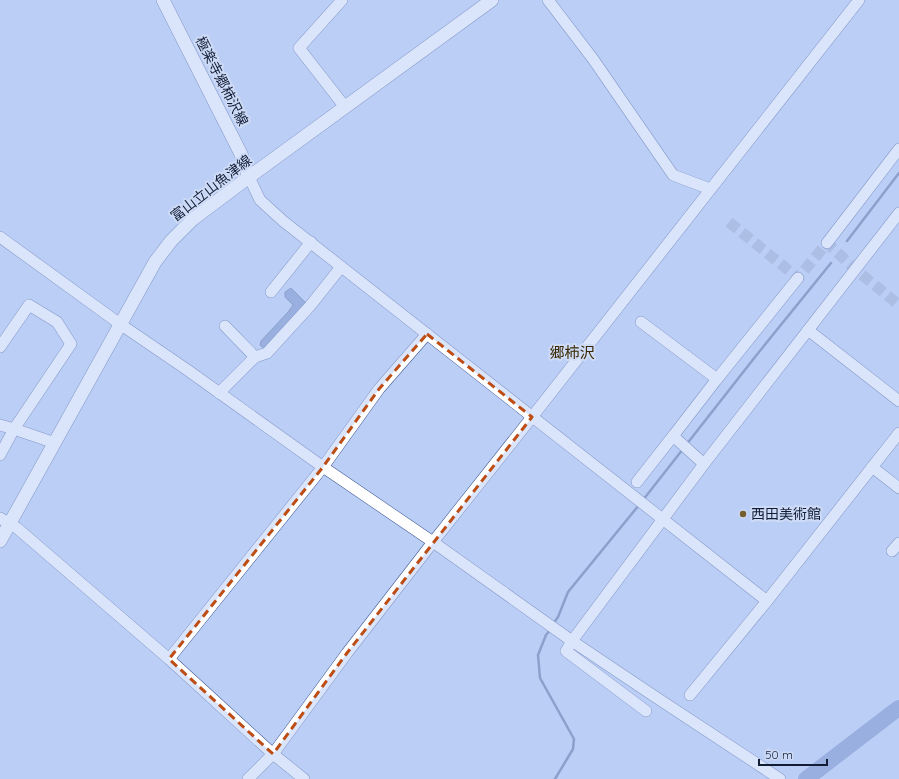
<svg xmlns="http://www.w3.org/2000/svg" width="899" height="779" viewBox="0 0 899 779" font-family="Quicksand,'Noto Sans JP',sans-serif">
	<style>
		.water { fill: #6f89c4; stroke: #536899 }
		.lines { fill: none; stroke-linecap: round; stroke-linejoin: round }
		.stream { stroke: #536899; stroke-width: 2.5 }
		.river { stroke: #6f89c4; stroke-width: 16 }
		.minor-tunnel { stroke: #99aacf; stroke-width: 11; stroke-dasharray: 11 5.5; stroke-linecap: butt }
		.minor-casing { stroke: #3e5792; stroke-width: 12 }
		.major-casing { stroke: #3e5792; stroke-width: 14 }
		.minor { stroke: #fff; stroke-width: 11 }
		.major { stroke: #fff; stroke-width: 13 }
		.marked { fill: none; stroke: #bd4d14; stroke-width: 3; stroke-dasharray: 8 5; stroke-linejoin: round }
		.poi-dot { fill: #745e2e; stroke: #cedbf6; stroke-width: 1.5 }
		.labels { text-anchor: middle; stroke-width: 4; stroke-linejoin: round; paint-order: stroke }
		.street-label { font-size: 14px; fill: #121c35; stroke: #cedbf6 }
		.poi-label { font-size: 14px; fill: #121c35; stroke: #cedbf6; text-anchor: start }
		.neighbourhood-label { font-size: 15px; fill: #382700; stroke: #cedbf6 }
	</style>
	<rect width="100%" height="100%" fill="#bbcef6"/>
	<path class="water" d="M291 288 308 305 266 350 260 345 261 341 288 312 293 305 285 297V292Z"/>
	<g class="lines">
		<g class="stream">
			<path d="M847 241 899 173"/>
			<path d="M686 445 755 357 831 263"/>
			<path d="M643 500 683 449"/>
			<path d="M553 624 558 617 568 592 639 505"/>
			<path d="M550 630 546 635 538 655 540 678 574 739 573 749 555 779"/>
		</g>
		<path class="river" d="M806 779 892 713 899 708"/>
		<path class="minor-tunnel" d="M729 222 798 278 827 243 855 269 899 305"/>
		<defs>
			<g id="minor">
				<path d="M342 0 299 48 345 107"/>
				<path d="M548 0 593 59 673 175 710 189"/>
				<path d="M249 177 260 200 283 221 767 601 899 433"/>
				<path d="M0 237 120 324 186 369 323 467 433 542 572 641 651 694 780 779"/>
				<path d="M827 243 899 149"/>
				<path d="M271 292 311 242"/>
				<path d="M641 322 717 379 673 436"/>
				<path d="M225 326 255 357"/>
				<path d="M808 330 899 401"/>
				<path d="M0 347 29 305 57 322 71 344 14 429 0 425"/>
				<path d="M717 379 798 278"/>
				<path d="M219 393 255 357 267 353 310 306 341 267"/>
				<path d="M0 455 14 429 55 443"/>
				<path d="M872 467 899 488"/>
				<path d="M637 482 673 436 704 464"/>
				<path d="M0 518 17 528 169 659 273 754 304 779"/>
				<path d="M892 551 899 543"/>
				<path d="M169 659 323 467 379 389 427 334"/>
				<path d="M690 695 767 601"/>
				<path d="M646 711 566 651 572 641 704 464 899 213"/>
				<path d="M248 779 273 754 347 653 433 542 532 417 859 0"/>
			</g>
			<g id="major">
				<path d="M163 0 241 154 249 177"/>
				<path d="M0 541 155 262 171 241 193 219 249 177 492 0"/>
			</g>
		</defs>
		<use href="#minor" class="minor-casing"/>
		<use href="#major" class="major-casing"/>
		<use href="#minor" class="minor"/>
		<use href="#major" class="major"/>
	</g>
	<path d="M0 0H899V779H0ZM427 334 532 417 347 653 273 754 169 659 323 467 379 389Z" fill="#bbcef6" fill-opacity=".55" fill-rule="evenodd"/>
	<path class="marked" d="M427 334 532 417 347 653 273 754 169 659 323 467 379 389Z"/>
	<circle class="poi-dot" cx="743" cy="514" r="4"/>
	<g class="labels">
		<g class="street-label">
			<text transform="translate(222 81) rotate(63)" y="5">極楽寺郷柿沢線</text>
			<text transform="translate(211 188) rotate(-38)" y="5">富山立山魚津線</text>
		</g>
		<g class="poi-label">
			<text x="751" y="519">西田美術館</text>
		</g>
		<g class="neighbourhood-label">
			<text x="572" y="358">郷柿沢</text>
		</g>
	</g>
	<path d="M759 759v6h68v-6" fill="none" stroke="#121c35" stroke-width="2"/>
	<text x="765" y="759" font-size="12" fill="#121c35" stroke="#cedbf6" stroke-width="3" paint-order="stroke">50 m</text>
</svg>
